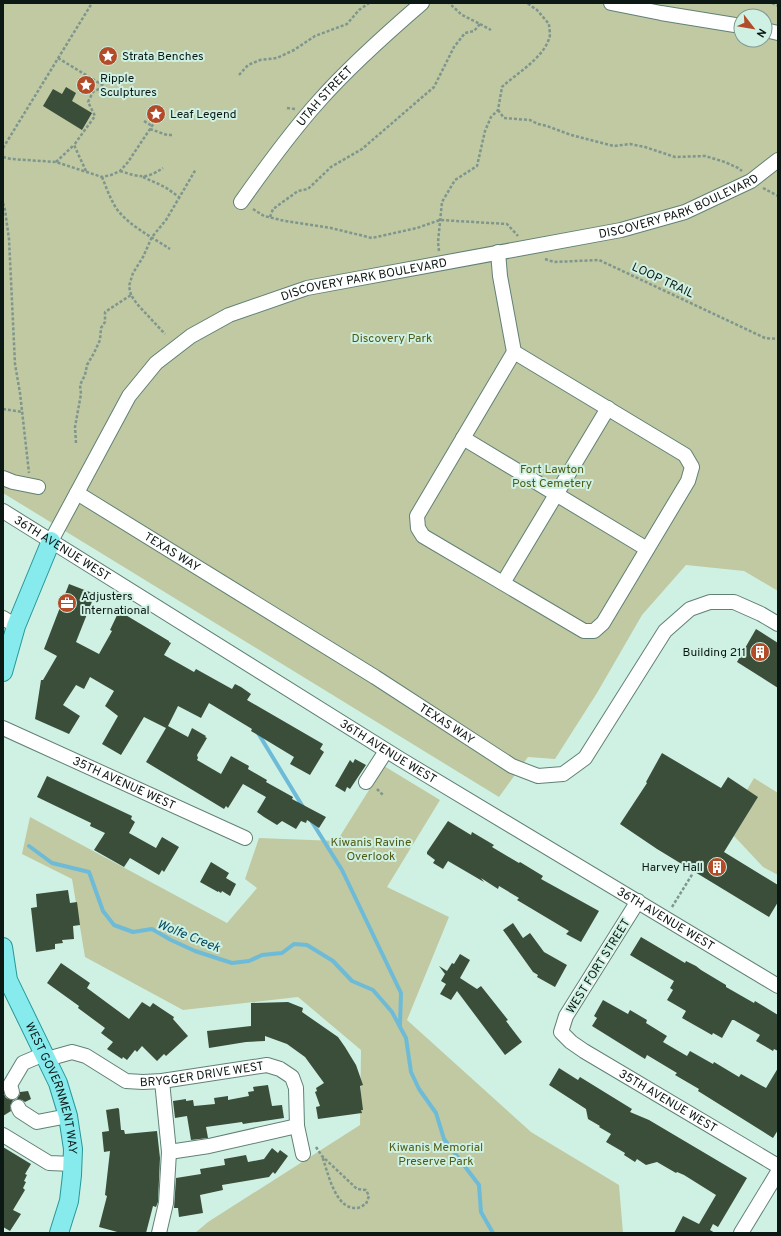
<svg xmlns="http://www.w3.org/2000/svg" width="781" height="1236" viewBox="0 0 781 1236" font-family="Overpass,sans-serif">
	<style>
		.green { fill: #c0c9a2; fill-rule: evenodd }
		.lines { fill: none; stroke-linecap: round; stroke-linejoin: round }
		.stream { stroke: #6ebbd7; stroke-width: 4 }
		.building { fill: #3b4e3a }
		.minor-casing { stroke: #618175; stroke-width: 16 }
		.major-casing { stroke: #289899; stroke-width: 20 }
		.path { stroke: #7e968d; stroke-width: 2.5; stroke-dasharray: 3 2; stroke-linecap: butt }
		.minor { stroke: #fff; stroke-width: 14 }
		.major { stroke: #87ebed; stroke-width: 18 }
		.labels { text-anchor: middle; stroke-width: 4; stroke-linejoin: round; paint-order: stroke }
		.poi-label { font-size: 12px; fill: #0c1814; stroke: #cff1e4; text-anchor: start }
		.street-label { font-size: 12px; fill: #0c1814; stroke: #cff1e4 }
		.park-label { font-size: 12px; fill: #515b15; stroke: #cff1e4 }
		.water-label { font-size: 13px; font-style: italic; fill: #064b5f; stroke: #cff1e4 }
	</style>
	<rect width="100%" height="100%" fill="#cff1e4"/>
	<g class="green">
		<path d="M3 3H778V591L744 571 686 565 642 615 597 693 555 759 528 757 499 797 3 493ZM741 16H765V40H741Z"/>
		<path d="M384 766 440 800 387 887 449 917 407 1020 531 1132 619 1185 623 1233H195L208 1222 360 1125 361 1050 298 997 183 1010 85 957 72 879 22 854 30 817 227 923 257 888 245 879 259 838 337 841Z"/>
		<path d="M754 778 778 793V875L763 867 734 836 758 797 747 790Z"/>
	</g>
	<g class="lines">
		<g class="stream">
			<path d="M258 733 303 807"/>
			<path d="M312 822 342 870 401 993 400 1025"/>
			<path d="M29 846 52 863 89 872 103 911 114 925 133 932 152 929 171 940 195 951 232 963 249 961 262 955 282 953 294 944 307 945 333 961 352 981 373 990 392 1012 406 1038 411 1072 419 1089 436 1113 444 1139 479 1185 481 1212 493 1233"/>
		</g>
	</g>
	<g class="building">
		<path d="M66 87 76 93 72 101 92 113 82 130 43 106 53 89 62 94Z"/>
		<path d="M69 584 95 594 76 642 99 654 112 631 110 630 119 611 169 641V642L171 643 164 655 194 672 196 669 232 689 235 684 241 687 251 694 247 700 323 744 320 749 324 752 310 775 290 764 294 757 251 731 252 729 209 703 201 718 178 706 168 726 188 737 192 728 206 736 205 737 207 738 197 755 198 758 197 760 221 774 231 756 249 766 248 769 267 780 266 782 293 797 292 799 326 817 319 828 307 820 306 823 301 821 296 829 282 821 277 825 264 817 257 812 266 797 243 784 228 808 226 806 224 809 146 762 166 728 144 717 121 755 102 744 118 716 105 706 114 691 90 677 84 689 76 685 63 705 80 716 69 734 35 719 41 680H43L57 656 44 649Z"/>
		<path d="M756 629 778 643V688L737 662Z"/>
		<path d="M662 753 721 788 728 777 758 797 724 852 778 885V902L769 917 657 849 620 824 647 783 646 782Z"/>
		<path d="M355 759 366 765 350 789 347 787 345 792 335 786 350 760 353 763Z"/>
		<path d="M47 776 132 816 131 819 135 822 129 833 156 848 162 837 179 847 164 872 162 870 159 875 130 858 124 867 94 850 105 833 90 826 91 823 37 797Z"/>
		<path d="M448 821 471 835 472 832 494 845 492 847 519 863 520 862 543 876 541 879 599 911 581 942 566 934 569 931 517 900 519 898 499 886 498 889 481 878 484 882 448 861 443 869 433 863 435 860 427 854V852Z"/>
		<path d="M211 862 229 873 226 878 236 884 230 896 222 891 221 893 218 891V892L200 882Z"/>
		<path d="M68 890 70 903 77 902 80 925 73 926 74 939 62 940 63 943 55 944V949L36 952 31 908 37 907 36 894Z"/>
		<path d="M513 923 523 938 530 933 544 952 567 965 555 987 537 977 538 975 533 972 503 930Z"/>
		<path d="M641 937 685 963 686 961 696 966 701 970 726 985V987L754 1003 755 1001 778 1015V1051L774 1049 773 1051 756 1041 760 1035 734 1020H732L722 1038 713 1033 712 1035 682 1018 686 1011 667 1000 673 990 670 988 674 981 630 955Z"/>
		<path d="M460 954 470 960 460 978 477 989 481 986 508 1020 506 1021 522 1042 505 1055 457 991 451 1000 440 994 446 984 441 981 445 974 439 966 447 971 452 963 454 964Z"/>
		<path d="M61 963 90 983 87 988 129 1019 142 1002 150 1007 153 1003 174 1017 173 1019 188 1036 166 1056 164 1054 157 1061 142 1046 137 1052 135 1050 127 1060 123 1057 122 1059 107 1049 113 1042 101 1033 105 1028 78 1008 79 1006 47 983Z"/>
		<path d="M603 1000 628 1014 630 1010 647 1020 646 1023 667 1036 663 1042 687 1056 690 1051 713 1064 714 1062 739 1077 741 1074 766 1088 778 1068V1130L773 1138 698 1091 699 1089 675 1075 677 1073 647 1055 645 1059 592 1026 597 1018 594 1016Z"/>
		<path d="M288 1002 303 1008 302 1012 338 1037 345 1047 356 1065 363 1085 360 1086 363 1110H361L362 1113 318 1119 316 1107 320 1106 315 1092 317 1091 316 1088 324 1083 305 1057 287 1044 265 1036V1041L246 1042 209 1048 207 1031 251 1026V1003Z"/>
		<path d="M559 1068 578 1080 580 1077 632 1109 630 1112 649 1120 747 1178 718 1227 713 1224 710 1230 715 1233H674L683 1216 699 1224 716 1195 684 1175 677 1172 676 1173 657 1162 646 1165 637 1159 635 1162 624 1155 625 1153 606 1142 611 1134 599 1127 600 1126 588 1119 586 1109 549 1085Z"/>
		<path d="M268 1085 272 1106 282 1105 284 1118 243 1124 242 1122 206 1127 208 1138 191 1140 187 1116 175 1118 173 1101 186 1099V1101L193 1100 194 1106 215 1104 214 1098 228 1096V1100L249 1096 248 1092 254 1091 253 1087Z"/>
		<path d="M28 1091 31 1099 25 1102 22 1100 17 1099 20 1094V1092Z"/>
		<path d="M3 1092 6 1098 13 1100 10 1106 11 1111 3 1116Z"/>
		<path d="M118 1108 119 1109 121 1130H124L125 1134 157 1131 160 1158 158 1202 156 1207 153 1206 146 1233H121L99 1227 107 1196 105 1195 110 1151 104 1152 102 1132 109 1131 106 1110Z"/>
		<path d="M3 1147 31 1164 25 1174 27 1175 24 1181 26 1182 23 1188 25 1190 13 1210 21 1214 10 1231 3 1227Z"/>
		<path d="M272 1148 278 1153 280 1150 288 1156 275 1174 273 1172 269 1177 222 1185 223 1190 200 1195 203 1213 179 1217 178 1208H174L176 1178 201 1174 200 1169 225 1165 224 1159 246 1155 248 1162 264 1159Z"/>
	</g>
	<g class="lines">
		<defs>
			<g id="minor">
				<path d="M611 3 661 13 741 26"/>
				<path d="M765 30 778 33"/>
				<path id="s1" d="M241 202C265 168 291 132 319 101 350 66 386 34 422 3"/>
				<path d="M498 252 500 276 514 352 417 516 418 528 423 536 584 631H594L603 623 688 481 692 467 685 455 514 352"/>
				<path d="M463 438 647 549"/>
				<path d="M3 478 13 482 38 487"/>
				<path id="s2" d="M77 493 375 677 512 766 538 776 563 774 585 758 665 631 690 609 710 602H734L761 614 778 624"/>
				<path id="s3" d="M3 511 400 759 778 986"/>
				<path id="s4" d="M51 541 129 396 156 363 191 336 229 315 307 288 621 230 685 212 751 181 778 160"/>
				<path d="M503 583 608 408"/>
				<path d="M3 618 16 626"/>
				<path id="s5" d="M3 728 245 838"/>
				<path d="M366 782 386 751"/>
				<path id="s6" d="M638 901 566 1016 561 1032 571 1042 584 1051 778 1166"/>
				<path id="s7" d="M47 1059 72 1052 86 1056 126 1081 143 1082 162 1081 267 1065 280 1069 292 1077 296 1088 297 1126 303 1154"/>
				<path d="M12 1092 10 1085 23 1063 44 1054"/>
				<path d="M18 1107 20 1111 37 1122 68 1116"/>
				<path d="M3 1135 49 1163 73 1164"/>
				<path d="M169 1152 209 1146 297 1126"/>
				<path d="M159 1233 166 1203 169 1152 162 1081"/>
				<path d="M741 1233 778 1172"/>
			</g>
			<g id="major">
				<path d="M3 672 16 626 51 541"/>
				<path id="s8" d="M3 947 8 980 58 1083 68 1116 73 1149 72 1175 69 1201 59 1233"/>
			</g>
		</defs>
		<use href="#minor" class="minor-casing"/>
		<use href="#major" class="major-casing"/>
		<g class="path">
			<path d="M772 3 778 6"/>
			<path d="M480 24 491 30"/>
			<path d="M58 58 104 86"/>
			<path d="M239 75 248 65 260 60 277 58 294 50 315 36 347 24 359 10 369 3"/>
			<path d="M287 108 295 109"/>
			<path d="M498 110 504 118 530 120 538 124 547 126 571 135 614 146 630 144 645 147 675 157 705 156 725 162 738 168 742 171"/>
			<path d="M144 121 152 126"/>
			<path d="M150 129 167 135H173"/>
			<path d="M3 148 92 3"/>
			<path d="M3 157 11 159 56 162 102 177 111 175 120 171 128 162 156 120"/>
			<path d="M56 162 74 145"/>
			<path d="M86 171 74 145 95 116 88 102 93 92 105 86 106 90"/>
			<path d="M120 171C140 177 145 180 163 168"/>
			<path d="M102 177C106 187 110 198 116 208 129 226 152 237 170 249"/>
			<path d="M143 177 165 187 179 197"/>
			<path d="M763 188 778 196"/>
			<path d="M3 203 5 210 9 239 15 364 20 393 29 473"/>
			<path d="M253 209 264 216 285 221 331 228 372 238 417 228 440 220 507 224 518 236"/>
			<path d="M270 217 273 209 298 191 308 189 331 167 362 149 434 87 454 47 465 33 474 31 480 24 462 15 449 3"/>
			<path d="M439 251 438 242 442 202 455 180 477 166 485 131 491 117 498 110 502 87C517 73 542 59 549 39 551 35 549 28 549 24L537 10 527 3"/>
			<path d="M545 259 554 262 599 260 765 338 778 339"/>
			<path d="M131 295 129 286 133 273 143 257 152 237 166 220 196 169"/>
			<path d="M3 409 22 412"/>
			<path d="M76 443 75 427 81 394 80 385 85 375 87 365 94 353 100 340 101 328 105 322V312L131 295 137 304 165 334"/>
			<path d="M377 789 384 796"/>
			<path d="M672 907 693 873"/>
			<path d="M316 1147 322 1156 357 1189 366 1190 369 1196 366 1204C363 1205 360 1208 357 1208 335 1210 328 1172 322 1156"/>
		</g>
		<use href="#minor" class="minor"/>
		<use href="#major" class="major"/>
	</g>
	<defs>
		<symbol id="sight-disc" viewBox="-11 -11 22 22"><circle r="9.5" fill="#b34b29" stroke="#cff1e4"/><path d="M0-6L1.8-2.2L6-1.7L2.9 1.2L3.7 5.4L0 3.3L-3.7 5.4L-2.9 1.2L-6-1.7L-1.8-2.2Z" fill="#fff"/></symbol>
		<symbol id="office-disc" viewBox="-11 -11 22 22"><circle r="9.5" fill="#b34b29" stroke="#cff1e4"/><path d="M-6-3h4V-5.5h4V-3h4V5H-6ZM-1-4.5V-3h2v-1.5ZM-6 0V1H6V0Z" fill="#fff"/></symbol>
		<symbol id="building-disc" viewBox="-11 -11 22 22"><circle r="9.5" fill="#b34b29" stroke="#cff1e4"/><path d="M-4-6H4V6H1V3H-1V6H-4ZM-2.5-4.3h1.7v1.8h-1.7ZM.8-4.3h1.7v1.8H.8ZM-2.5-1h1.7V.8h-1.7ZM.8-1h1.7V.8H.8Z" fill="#fff"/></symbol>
	</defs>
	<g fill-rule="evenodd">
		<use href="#sight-disc" x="97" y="45" width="22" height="22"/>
		<use href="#sight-disc" x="75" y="74" width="22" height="22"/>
		<use href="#sight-disc" x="145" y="103" width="22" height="22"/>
		<use href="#office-disc" x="56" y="592" width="22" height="22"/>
		<use href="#building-disc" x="749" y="641" width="22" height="22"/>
		<use href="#building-disc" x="706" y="856" width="22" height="22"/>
	</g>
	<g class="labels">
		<g class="poi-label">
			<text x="122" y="60">Strata Benches</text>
			<text x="100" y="82">Ripple<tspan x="100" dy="14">Sculptures</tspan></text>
			<text x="170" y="118">Leaf Legend</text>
			<text x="81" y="600">Adjusters<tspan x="81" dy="14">International</tspan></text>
			<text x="746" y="656" text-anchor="end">Building 211</text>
			<text x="703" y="871" text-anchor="end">Harvey Hall</text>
		</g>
		<g class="street-label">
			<text dy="4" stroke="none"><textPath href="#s1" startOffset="135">UTAH STREET</textPath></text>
			<text dy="4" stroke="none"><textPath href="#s4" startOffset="759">DISCOVERY PARK BOULEVARD</textPath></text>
			<text dy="4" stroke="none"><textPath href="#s4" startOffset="435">DISCOVERY PARK BOULEVARD</textPath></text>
			<text transform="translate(663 280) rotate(25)" y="4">LOOP TRAIL</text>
			<text dy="4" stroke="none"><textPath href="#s3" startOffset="70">36TH AVENUE WEST</textPath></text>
			<text dy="4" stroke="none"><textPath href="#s2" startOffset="112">TEXAS WAY</textPath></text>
			<text dy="4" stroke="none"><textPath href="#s2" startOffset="436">TEXAS WAY</textPath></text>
			<text dy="4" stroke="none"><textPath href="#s3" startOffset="454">36TH AVENUE WEST</textPath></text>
			<text dy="4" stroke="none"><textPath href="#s5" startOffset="133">35TH AVENUE WEST</textPath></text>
			<text dy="4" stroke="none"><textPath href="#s3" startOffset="778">36TH AVENUE WEST</textPath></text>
			<text transform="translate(598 966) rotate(-58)" y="4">WEST FORT STREET</text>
			<text dy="4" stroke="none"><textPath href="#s7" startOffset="164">BRYGGER DRIVE WEST</textPath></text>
			<text dy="4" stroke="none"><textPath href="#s8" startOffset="151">WEST GOVERNMENT WAY</textPath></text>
			<text dy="4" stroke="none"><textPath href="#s6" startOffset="280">35TH AVENUE WEST</textPath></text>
		</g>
		<g class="park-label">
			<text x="392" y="342">Discovery Park</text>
			<text x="552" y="473">Fort Lawton<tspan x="552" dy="14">Post Cemetery</tspan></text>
			<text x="371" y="846">Kiwanis Ravine<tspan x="371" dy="14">Overlook</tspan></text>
			<text x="436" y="1151">Kiwanis Memorial<tspan x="436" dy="14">Preserve Park</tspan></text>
		</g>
		<g class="water-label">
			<text transform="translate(189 935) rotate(22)" y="5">Wolfe Creek</text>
		</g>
	</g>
	<rect width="781" height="1236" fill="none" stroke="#0c1814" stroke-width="8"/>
	<g transform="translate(753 28) rotate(121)"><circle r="19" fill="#cff1e4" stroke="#819a91"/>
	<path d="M0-3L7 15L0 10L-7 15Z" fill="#b34b29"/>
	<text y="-6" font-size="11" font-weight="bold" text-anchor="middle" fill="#0c1814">N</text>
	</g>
</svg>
